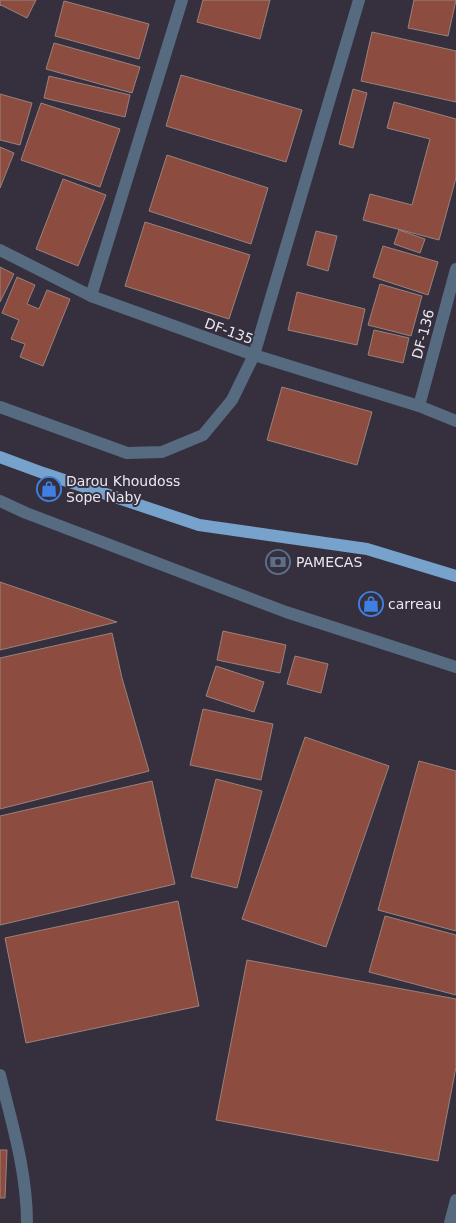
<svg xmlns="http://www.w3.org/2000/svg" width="456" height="1223" viewBox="0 0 456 1223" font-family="'DejaVu Sans',sans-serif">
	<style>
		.building { fill: #8d4c40; stroke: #98837e }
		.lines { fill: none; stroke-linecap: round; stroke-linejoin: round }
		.minor { stroke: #566b7f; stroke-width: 12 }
		.major { stroke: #77a2cc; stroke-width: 12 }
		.labels { text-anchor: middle; stroke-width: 4; stroke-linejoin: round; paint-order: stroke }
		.street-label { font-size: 14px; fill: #ebe7f1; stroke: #352f3e }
		.poi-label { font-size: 14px; fill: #ebe7f1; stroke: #352f3e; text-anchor: start }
	</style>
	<rect width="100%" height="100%" fill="#352f3e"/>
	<g class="building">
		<path d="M0 0H36L27 18 1 5 0 6Z"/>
		<path d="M203 0H270L260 39 197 22Z"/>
		<path d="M414 0H456L448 36 408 28Z"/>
		<path d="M64 1 149 24 139 59 55 36Z"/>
		<path d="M372 32 456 51V102L361 81Z"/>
		<path d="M54 43 140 67 132 93 46 69Z"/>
		<path d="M181 75 302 110 286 162 166 126Z"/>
		<path d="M49 76 130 95 125 117 44 98Z"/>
		<path d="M353 89 367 93 353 148 339 144Z"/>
		<path d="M0 94 32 103 20 145 0 140Z"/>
		<path d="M394 102 456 119V178L439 240 363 220 370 194 412 205 430 139 387 128Z"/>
		<path d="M41 103 120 129 100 187 21 160Z"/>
		<path d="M0 147 14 153 0 188Z"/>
		<path d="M167 155 268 188 251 244 149 211Z"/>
		<path d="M63 179 106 195 78 266 36 249Z"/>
		<path d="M145 222 250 255 229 319 125 286Z"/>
		<path d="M399 230 425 239 420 253 394 244Z"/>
		<path d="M316 231 337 236 328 271 307 265Z"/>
		<path d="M383 246 438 262 428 295 373 277Z"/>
		<path d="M0 267 14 274 0 302Z"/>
		<path d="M17 277 35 285 27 304 39 309 47 290 70 299 43 366 20 357 25 344 11 339 19 320 2 313Z"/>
		<path d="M380 284 422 296 411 336 368 325Z"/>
		<path d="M297 292 365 309 357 345 288 330Z"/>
		<path d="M374 330 409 338 403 363 368 355Z"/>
		<path d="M282 387 372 412 357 465 267 440Z"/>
		<path d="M0 582 117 622 0 650Z"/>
		<path d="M223 631 286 645 280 673 217 660Z"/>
		<path d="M112 633 122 678 149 771 0 809V658Z"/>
		<path d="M295 656 328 664 321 693 287 684Z"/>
		<path d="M216 666 264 682 254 712 206 696Z"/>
		<path d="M203 709 273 724 261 780 190 765Z"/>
		<path d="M305 737 389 766 326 947 242 919Z"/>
		<path d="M419 761 456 771V931L378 910Z"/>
		<path d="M216 779 262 791 237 888 191 877Z"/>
		<path d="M152 781 175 884 0 925V816Z"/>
		<path d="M178 901 199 1006 26 1043 5 938Z"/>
		<path d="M385 916 456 935V995L369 972Z"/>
		<path d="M247 960 456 999V1067L438 1161 216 1120Z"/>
		<path d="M0 1150H7L5 1198H0Z"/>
	</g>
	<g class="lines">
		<g class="minor">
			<path d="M0 250 91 296 254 355 419 406 456 421"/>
			<path d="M91 296 182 0"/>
			<path d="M419 406 456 269"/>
			<path d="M0 407 127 453 162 452 203 435 232 400 254 355 359 0"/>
			<path d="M0 501 26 513 286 612 456 667"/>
			<path d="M0 1075C12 1124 27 1172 27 1223"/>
			<path d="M450 1223 456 1200"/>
		</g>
		<path class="major" d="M0 457 43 473 199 525 367 549 456 576"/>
	</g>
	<defs>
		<symbol id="shop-ring" viewBox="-11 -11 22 22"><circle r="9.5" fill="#352f3e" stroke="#3f7fe0" stroke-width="1.5"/><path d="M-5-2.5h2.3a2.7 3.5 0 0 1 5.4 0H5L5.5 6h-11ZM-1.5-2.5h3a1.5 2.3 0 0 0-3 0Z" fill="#3f7fe0"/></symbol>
		<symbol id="bank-ring" viewBox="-11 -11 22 22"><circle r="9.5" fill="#352f3e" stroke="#5c6f8a" stroke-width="1.5"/><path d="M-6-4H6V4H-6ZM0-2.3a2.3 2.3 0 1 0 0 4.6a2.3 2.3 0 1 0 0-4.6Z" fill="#5c6f8a"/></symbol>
	</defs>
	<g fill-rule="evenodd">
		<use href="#shop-ring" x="35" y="475" width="28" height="28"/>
		<use href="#bank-ring" x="264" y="548" width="28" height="28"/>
		<use href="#shop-ring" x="357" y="590" width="28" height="28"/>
	</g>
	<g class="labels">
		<g class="street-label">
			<text transform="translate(229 331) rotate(20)" y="5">DF-135</text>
			<text transform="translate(423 334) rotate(-75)" y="5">DF-136</text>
		</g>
		<g class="poi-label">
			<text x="66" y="486">Darou Khoudoss<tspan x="66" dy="16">Sope Naby</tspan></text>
			<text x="296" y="567">PAMECAS</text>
			<text x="388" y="609">carreau</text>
		</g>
	</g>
</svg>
